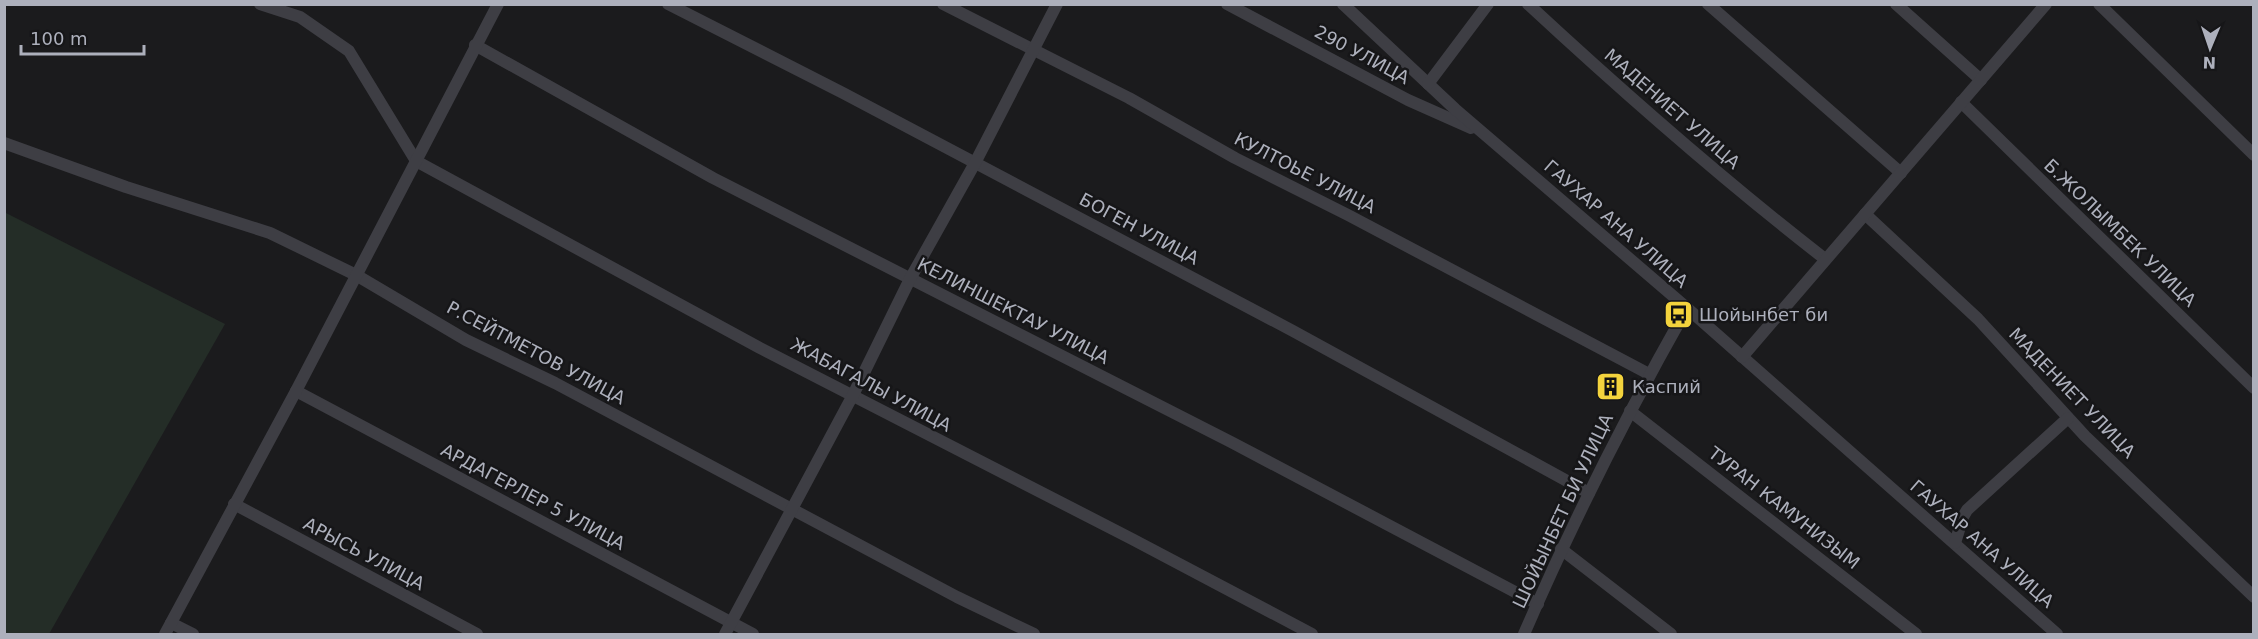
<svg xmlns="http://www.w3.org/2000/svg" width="2258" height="639" viewBox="0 0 2258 639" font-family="'DejaVu Sans',sans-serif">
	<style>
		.green { fill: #242d27 }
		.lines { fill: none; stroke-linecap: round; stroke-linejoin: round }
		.minor { stroke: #3e3e44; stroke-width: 12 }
		.labels { text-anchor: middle; stroke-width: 5; stroke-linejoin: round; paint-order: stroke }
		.street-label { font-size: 18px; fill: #adb0bc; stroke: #161618 }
		.poi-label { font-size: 18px; fill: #adb0bc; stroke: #161618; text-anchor: start }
	</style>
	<rect width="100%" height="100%" fill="#1b1b1d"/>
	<path class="green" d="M4 212 225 324 49 634H5Z"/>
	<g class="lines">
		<g class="minor">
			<path d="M260 4 300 17 349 51 416 161 760 348 1132 539 1312 634"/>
			<path d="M668 4 843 93 1293 331 1589 493"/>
			<path d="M943 4 1129 98 1235 158 1348 215 1649 374"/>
			<path d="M1227 4 1408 100 1471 128"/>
			<path d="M1343 4 1455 109 1687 308 2057 634"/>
			<path d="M1528 4C1624 93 1722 179 1825 259"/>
			<path d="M1708 4 1901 173"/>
			<path d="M1896 4 1981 80"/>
			<path d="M2099 4 2254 155"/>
			<path d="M475 45 713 178 1231 442 1538 604"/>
			<path d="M1428 84 1488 4"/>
			<path d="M1961 102 2254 388"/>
			<path d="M4 143 126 187 270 233 356 275 466 340 555 383 957 597 1034 634"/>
			<path d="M1865 214 1978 319 2085 436 2254 597"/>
			<path d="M1742 357 2046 4"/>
			<path d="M296 391 753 634"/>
			<path d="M1630 411 1916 634"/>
			<path d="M234 504 477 634"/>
			<path d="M1955 543 1963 517 1967 510 2068 418"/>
			<path d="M1561 549 1671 634"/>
			<path d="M171 623 193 634"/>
			<path d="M165 634 296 391 498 4"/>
			<path d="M725 634 853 395 910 279 975 163 1057 4"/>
			<path d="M1524 634C1572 523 1627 414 1687 308"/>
		</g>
	</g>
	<defs>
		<symbol id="bus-square" viewBox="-11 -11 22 22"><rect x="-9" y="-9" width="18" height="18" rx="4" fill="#f3d33d" stroke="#161618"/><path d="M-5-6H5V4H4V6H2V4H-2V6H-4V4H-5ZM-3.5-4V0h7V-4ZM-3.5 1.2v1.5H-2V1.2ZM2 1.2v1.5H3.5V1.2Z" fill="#111"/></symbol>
		<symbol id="building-square" viewBox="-11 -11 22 22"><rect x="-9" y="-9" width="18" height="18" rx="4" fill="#f3d33d" stroke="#161618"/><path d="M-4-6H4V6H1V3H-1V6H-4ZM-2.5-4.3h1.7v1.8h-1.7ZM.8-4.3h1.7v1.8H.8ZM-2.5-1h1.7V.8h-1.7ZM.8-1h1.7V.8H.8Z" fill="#111"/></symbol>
	</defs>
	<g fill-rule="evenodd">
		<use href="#bus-square" x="1662" y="298" width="33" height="33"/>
		<use href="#building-square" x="1594" y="370" width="33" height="33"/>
	</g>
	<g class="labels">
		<g class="street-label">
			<text transform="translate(1362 55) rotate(28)" y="6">290 УЛИЦА</text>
			<text transform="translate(1672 109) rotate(41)" y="6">МАДЕНИЕТ УЛИЦА</text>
			<text transform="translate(1305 173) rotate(27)" y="6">КУЛТОЬЕ УЛИЦА</text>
			<text transform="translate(1616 224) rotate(41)" y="6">ГАУХАР АНА УЛИЦА</text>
			<text transform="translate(1139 229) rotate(28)" y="6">БОГЕН УЛИЦА</text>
			<text transform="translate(2120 233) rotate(44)" y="6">Б.ЖОЛЫМБЕК УЛИЦА</text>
			<text transform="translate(1013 311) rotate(27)" y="6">КЕЛИНШЕКТАУ УЛИЦА</text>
			<text transform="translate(536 353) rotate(28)" y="6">Р.СЕЙТМЕТОВ УЛИЦА</text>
			<text transform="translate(871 385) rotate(28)" y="6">ЖАБАГАЛЫ УЛИЦА</text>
			<text transform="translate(2072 393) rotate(46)" y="6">МАДЕНИЕТ УЛИЦА</text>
			<text transform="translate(533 497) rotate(28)" y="6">АРДАГЕРЛЕР 5 УЛИЦА</text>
			<text transform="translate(1784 508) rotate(38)" y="6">ТУРАН КАМУНИЗЫМ</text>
			<text transform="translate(1563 511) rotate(-65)" y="6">ШОЙЫНБЕТ БИ УЛИЦА</text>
			<text transform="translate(1982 544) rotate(41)" y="6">ГАУХАР АНА УЛИЦА</text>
			<text transform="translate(364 554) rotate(28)" y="6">АРЫСЬ УЛИЦА</text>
		</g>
		<g class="poi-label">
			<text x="1699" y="321">Шойынбет би</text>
			<text x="1632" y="393">Каспий</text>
		</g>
	</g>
	<rect width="2258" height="639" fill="none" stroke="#adb0bc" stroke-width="12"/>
	<g transform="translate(2210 48) rotate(182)" stroke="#161618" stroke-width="4.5" paint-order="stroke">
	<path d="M0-4.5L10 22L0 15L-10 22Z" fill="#adb0bc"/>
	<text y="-9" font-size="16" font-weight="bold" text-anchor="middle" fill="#adb0bc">N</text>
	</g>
	<path d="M21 45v9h123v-9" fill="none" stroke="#adb0bc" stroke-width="3"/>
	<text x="30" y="45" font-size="18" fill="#adb0bc" stroke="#161618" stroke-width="4.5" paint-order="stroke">100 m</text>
</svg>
